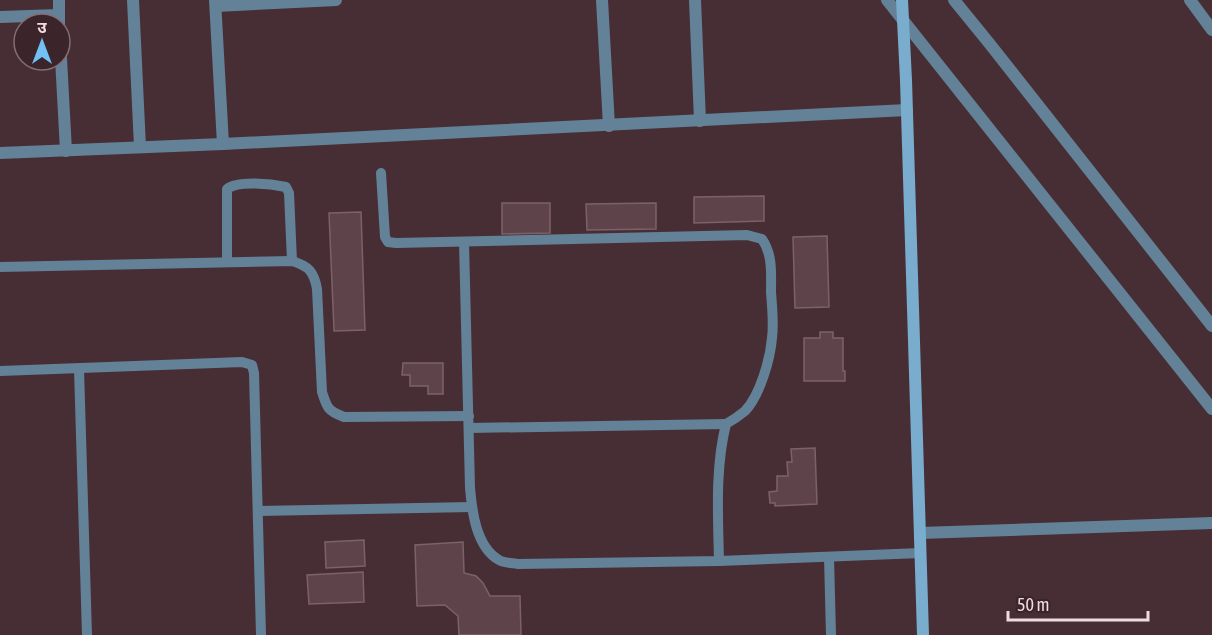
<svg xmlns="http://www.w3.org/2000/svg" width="1212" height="635" viewBox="0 0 1212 635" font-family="'Asap Condensed','Noto Sans Devanagari',sans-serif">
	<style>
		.building { fill: #5e444a; stroke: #7d6168; stroke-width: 1.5 }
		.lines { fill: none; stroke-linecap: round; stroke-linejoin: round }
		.lane { stroke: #638297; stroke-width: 10 }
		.street { stroke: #638297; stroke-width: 12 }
		.secondary { stroke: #79accd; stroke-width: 12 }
	</style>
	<rect width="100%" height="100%" fill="#472e35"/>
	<g class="building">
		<path d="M764 196V221L694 223V197Z"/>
		<path d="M502 203H550V233L502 234Z"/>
		<path d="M656 203V229L587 230 586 204Z"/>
		<path d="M361 212 365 330 334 331 329 213Z"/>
		<path d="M827 236 829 307 795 308 793 237Z"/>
		<path d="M820 332H833V338H843V371H845V381H804V338H820Z"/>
		<path d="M403 363H443V394H428V386H410V375H402Z"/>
		<path d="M815 448 817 504 775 506V503H770L769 492 777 491V476H788L787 462H792L791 449Z"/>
		<path d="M364 540 365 566 326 568 325 542Z"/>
		<path d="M463 542 464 573 476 576 483 583 490 596H520L521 635H459L458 616 445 605 417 606 415 545Z"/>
		<path d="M363 572 364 602 309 604 307 575Z"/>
	</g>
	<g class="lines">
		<g class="lane">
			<path d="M381 173 385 237 388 242 396 243 747 235 762 239C773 255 771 274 771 292 772 307 774 323 772 338 770 360 760 395 745 411 739 416 733 420 726 424 715 468 718 515 719 561"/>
			<path d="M464 242 470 488C472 511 476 547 499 560 504 563 512 563 518 564L719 561 921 553"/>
			<path d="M227 262V189C238 180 272 184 286 187L289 193 292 261"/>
			<path d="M0 267 292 261C309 266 314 272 317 289L322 392C327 408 328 411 344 417L469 416"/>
			<path d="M79 369 87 635"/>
			<path d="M0 371 242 362 252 365 254 373 261 635"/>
			<path d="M469 428 726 424"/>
			<path d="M258 511 472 507"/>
			<path d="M829 557 831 635"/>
		</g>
		<g class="street">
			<path d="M59 0V24"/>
			<path d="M133 0 140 147"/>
			<path d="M215 0 223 144 907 110"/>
			<path d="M602 0 609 126"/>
			<path d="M695 0 700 121"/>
			<path d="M887 0 1212 409"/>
			<path d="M954 0 989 43 1212 326"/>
			<path d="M1190 0 1212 30"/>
			<path d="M216 6 336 0"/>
			<path d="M0 17 59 15"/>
			<path d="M60 40 66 151"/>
			<path d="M0 153 223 144"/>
			<path d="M920 533 1212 523"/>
		</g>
		<path class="secondary" d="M902 0 906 80 923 635"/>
	</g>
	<g transform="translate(42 42)"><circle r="28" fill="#3c242b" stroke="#836e74" stroke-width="1.5"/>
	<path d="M0-4.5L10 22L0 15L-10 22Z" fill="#71c1f5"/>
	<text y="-9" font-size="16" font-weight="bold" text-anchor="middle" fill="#eddde1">उ</text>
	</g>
	<path d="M1008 611v9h140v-9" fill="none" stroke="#eddde1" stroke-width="3"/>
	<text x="1017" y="611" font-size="18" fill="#eddde1" stroke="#3c242b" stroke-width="4.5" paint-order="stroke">50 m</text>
</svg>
